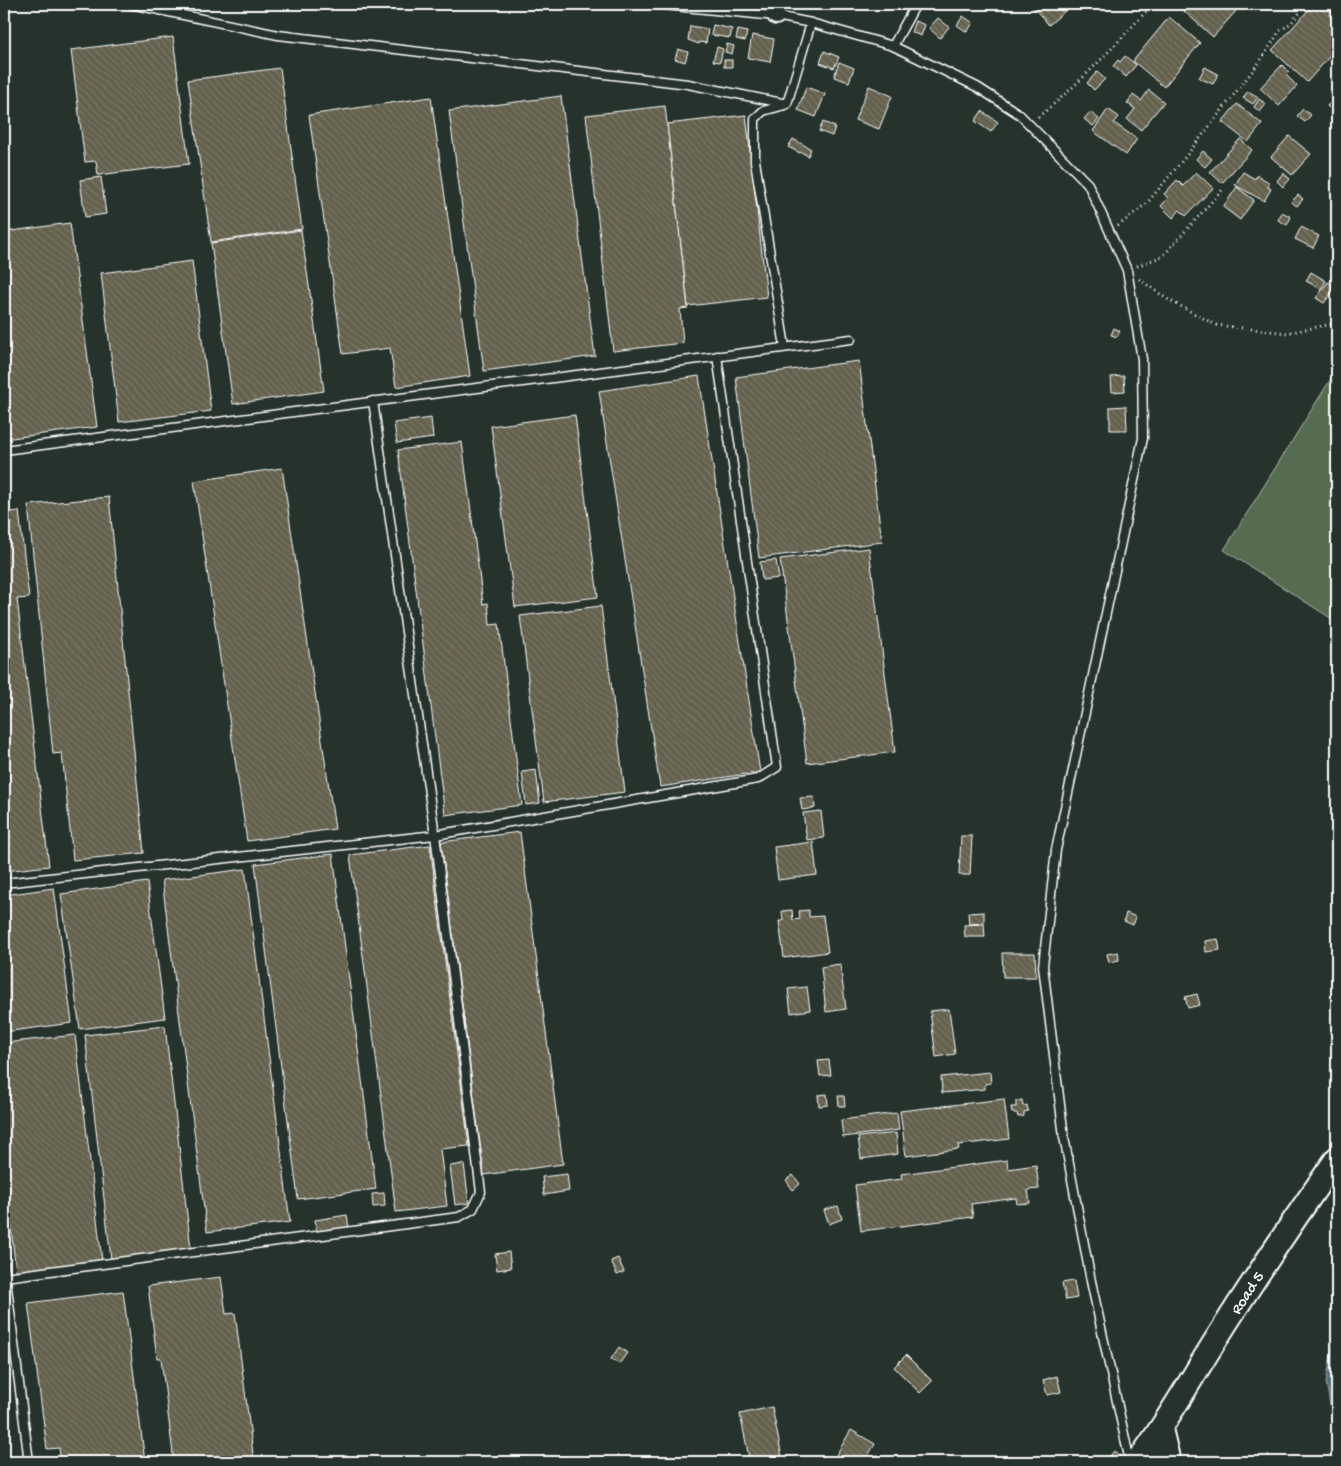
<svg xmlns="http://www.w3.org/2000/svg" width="1341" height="1466" viewBox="0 0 1341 1466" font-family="'Gochi Hand',sans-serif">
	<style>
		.green { fill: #566c51; stroke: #aab6a8 }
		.water { fill: url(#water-waves); stroke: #95a7ad }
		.building { fill: url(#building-back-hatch); stroke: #fff }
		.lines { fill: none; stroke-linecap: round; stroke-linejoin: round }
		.lane-casing { stroke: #fff; stroke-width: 11 }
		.street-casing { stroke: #fff; stroke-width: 20 }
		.secondary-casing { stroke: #fff; stroke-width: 26 }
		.path { stroke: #fff; stroke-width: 3; stroke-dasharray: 1 4; stroke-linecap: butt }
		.lane { stroke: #26332d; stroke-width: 8 }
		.street { stroke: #26332d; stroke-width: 16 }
		.secondary { stroke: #26332d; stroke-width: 22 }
		.labels { text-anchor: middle; stroke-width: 4.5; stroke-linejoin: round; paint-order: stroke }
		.street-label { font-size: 16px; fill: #fff; stroke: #26332d }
	</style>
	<defs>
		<pattern id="water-waves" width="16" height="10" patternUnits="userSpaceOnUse" patternTransform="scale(1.25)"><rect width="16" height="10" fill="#4f6d76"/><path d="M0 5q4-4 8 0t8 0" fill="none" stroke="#69838b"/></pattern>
		<pattern id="building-back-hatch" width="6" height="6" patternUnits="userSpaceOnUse" patternTransform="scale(1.25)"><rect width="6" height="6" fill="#64604d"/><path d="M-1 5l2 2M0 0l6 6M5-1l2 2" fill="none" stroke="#7b7868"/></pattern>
	</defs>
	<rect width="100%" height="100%" fill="#26332d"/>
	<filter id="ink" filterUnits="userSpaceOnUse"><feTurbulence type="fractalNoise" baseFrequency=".02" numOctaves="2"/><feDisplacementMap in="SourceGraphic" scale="10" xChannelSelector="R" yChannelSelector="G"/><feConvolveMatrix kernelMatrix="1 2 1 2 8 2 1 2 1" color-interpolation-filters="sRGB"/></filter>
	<g filter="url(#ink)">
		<path class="green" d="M1337 369V622L1224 550Z"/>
		<path class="water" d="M1337 1323V1445L1326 1382Z"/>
		<g class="building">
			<path d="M839 4H850L849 10 838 8Z"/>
			<path d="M1035 4H1064L1068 8 1049 25 1032 6Z"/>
			<path d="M1176 4H1242L1213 37Z"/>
			<path d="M1314 4H1337V48L1307 82 1272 50Z"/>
			<path d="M963 16 973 23 967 32 957 25Z"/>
			<path d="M1169 17 1200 43 1164 87 1133 61Z"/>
			<path d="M938 18 949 27 940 38 929 28Z"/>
			<path d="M915 21 925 25 921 36 911 32Z"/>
			<path d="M713 25 732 29 730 38 711 35Z"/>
			<path d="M690 26 708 29 706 43 699 42V44L688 40Z"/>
			<path d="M738 30 747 32 745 41 736 39Z"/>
			<path d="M752 35 774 39 770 62 748 58Z"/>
			<path d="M173 37 189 164 98 175 96 161 85 162 71 50Z"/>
			<path d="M727 44 734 46 732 54 725 52Z"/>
			<path d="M717 47 723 49 720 62 713 61Z"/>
			<path d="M678 49 688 52 685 62 675 59Z"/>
			<path d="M824 51 839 57 834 68 820 63Z"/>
			<path d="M1125 56 1136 65 1126 77 1113 66 1118 60 1120 62Z"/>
			<rect x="724" y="60" width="8" height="7"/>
			<path d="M839 62 854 68 849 82 834 77Z"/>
			<path d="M1282 65 1289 72 1286 75 1297 86 1279 106 1260 88Z"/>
			<path d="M1205 67 1218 74 1213 84 1199 78Z"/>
			<path d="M280 68 302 229 211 242 188 80Z"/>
			<path d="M1097 72 1105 79 1094 90 1087 83Z"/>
			<path d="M869 86 892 96 879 129 855 120Z"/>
			<path d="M806 87 825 94 816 117 798 110Z"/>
			<path d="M1149 90 1164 102 1141 130 1127 119 1135 109 1127 103 1133 95 1141 101Z"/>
			<path d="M1248 91 1258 97 1253 104 1243 98Z"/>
			<path d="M561 96 595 356 484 371 449 111Z"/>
			<path d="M1337 96V116L1327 106Z"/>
			<path d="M431 97 470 376 396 387 390 348 343 354 309 115Z"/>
			<path d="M1259 99 1266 104 1260 112 1254 107Z"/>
			<path d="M1237 104 1262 124 1248 142 1222 122Z"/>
			<path d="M665 106 688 308 680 309 683 343 613 351 586 115Z"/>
			<path d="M1108 109 1119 117 1114 123 1137 139 1126 155 1093 131Z"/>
			<path d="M1303 109 1311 115 1305 122 1297 116Z"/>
			<path d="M982 111 998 122 991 132 975 121Z"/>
			<path d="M1090 112 1099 119 1093 126 1084 119Z"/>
			<path d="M746 115 767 297 688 306 667 124Z"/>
			<path d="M823 122 835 127 832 136 819 131Z"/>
			<path d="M1289 136 1311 154 1292 175 1271 157Z"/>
			<path d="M793 139 811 149 808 156 801 152 800 153 788 147Z"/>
			<path d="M1240 139 1252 150 1222 183 1210 172Z"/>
			<path d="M1203 151 1212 159 1205 167 1196 159Z"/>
			<path d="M1196 172 1213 188 1186 216 1180 210 1173 218 1161 206 1168 198 1164 194 1177 180 1183 186Z"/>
			<path d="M1243 172 1255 179 1257 175 1270 183 1268 187 1271 189 1264 201 1235 185Z"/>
			<path d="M1283 173 1290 179 1283 187 1277 181Z"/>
			<path d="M101 177 106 214 85 217 80 180Z"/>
			<path d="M1237 187 1254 200 1240 220 1223 207Z"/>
			<path d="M1298 195 1303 199 1297 206 1291 202Z"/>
			<path d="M1282 212 1291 217 1287 225 1278 220Z"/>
			<path d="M70 223 97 427 4 439V232Z"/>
			<path d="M1301 227 1319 236 1313 248 1295 239Z"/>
			<path d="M301 230 324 391 233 404 211 243Z"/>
			<path d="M192 261 211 411 119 422 101 273Z"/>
			<path d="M1311 272 1326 281 1321 289 1306 281Z"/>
			<path d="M1328 282 1336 287 1324 303 1316 298Z"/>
			<path d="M1114 328 1120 331 1117 337 1111 335Z"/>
			<path d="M859 361 882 542 759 558 736 377Z"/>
			<path d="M699 376 760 772 660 787 599 391Z"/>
			<path d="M1124 376 1125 391 1112 392 1111 377Z"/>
			<path d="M1126 406 1127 430H1110V407Z"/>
			<path d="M575 415 598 597 515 607 491 426Z"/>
			<path d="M431 418 433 438 397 443 394 423Z"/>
			<path d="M462 442 483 604 488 603 490 625 499 624 522 805 445 815 398 450Z"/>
			<path d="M282 468 335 829 247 841 194 481Z"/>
			<path d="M109 497 144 853 73 860 62 753 53 754 28 505Z"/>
			<path d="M19 511 29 598 17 599 49 866 4 871V513Z"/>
			<path d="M869 548 895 752 807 763 780 559Z"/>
			<path d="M776 560 779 578 762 580 760 562Z"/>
			<path d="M601 606 625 792 544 802 520 616Z"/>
			<path d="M536 770 540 803 526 805 522 772Z"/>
			<path d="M814 797 815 808 802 810 800 798Z"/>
			<path d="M821 811 824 838 807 840 803 813Z"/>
			<path d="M520 832 563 1164 484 1175 441 842Z"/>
			<path d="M961 836H972L970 875H959Z"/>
			<path d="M813 842 817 875 778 880 774 847Z"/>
			<path d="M430 845 469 1146 440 1149 447 1206 396 1212 350 855Z"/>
			<path d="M333 854 376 1189 298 1199 255 864Z"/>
			<path d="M245 869 290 1222 207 1232 162 880Z"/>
			<path d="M147 882 165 1018 80 1029 61 894Z"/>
			<path d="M54 888 72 1023 4 1032V895Z"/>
			<path d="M792 910 793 920 800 919 799 911 809 910V917L823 916 828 952 784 958 779 921H783L782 911Z"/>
			<path d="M984 912V923L969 924 968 913Z"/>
			<path d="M1126 913 1136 917 1133 925 1124 921Z"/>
			<path d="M984 924 985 937H965L964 925Z"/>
			<path d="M1218 939 1220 950 1206 952 1205 941Z"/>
			<path d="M1118 952 1119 960 1109 962 1107 954Z"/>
			<path d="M1002 953H1035L1036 977H1003Z"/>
			<path d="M840 964 846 1009 826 1012 821 967Z"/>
			<path d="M807 987 810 1010 791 1013 788 989Z"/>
			<path d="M1197 994 1200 1005 1188 1008 1185 997Z"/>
			<path d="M949 1009 955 1054 936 1057 930 1011Z"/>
			<path d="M165 1026 191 1249 111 1259 85 1035Z"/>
			<path d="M75 1035 102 1261 16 1271 4 1167V1043Z"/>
			<path d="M829 1060 831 1075 820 1076 818 1061Z"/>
			<path d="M990 1072 991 1083 985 1084V1089L942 1093 941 1077Z"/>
			<path d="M827 1094 828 1105 819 1106 818 1095Z"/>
			<path d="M838 1096H844L845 1106H839Z"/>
			<path d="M1004 1099 1009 1139 958 1145 959 1149 906 1156 900 1111Z"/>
			<path d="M1022 1100 1023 1106 1027 1105 1028 1111 1024 1112V1116L1018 1117 1017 1113H1012L1011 1107H1016V1101Z"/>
			<path d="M897 1113 899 1130 843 1137 841 1120Z"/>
			<path d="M896 1133 898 1154 861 1159 858 1137Z"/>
			<path d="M1007 1160 1008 1169 1036 1165 1039 1189 1028 1190 1030 1203 1017 1204 1016 1198 971 1204 973 1217 861 1231 855 1185 902 1179 901 1174Z"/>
			<path d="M464 1164 469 1203 455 1205 450 1166Z"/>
			<path d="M567 1174 569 1191 544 1195 542 1177Z"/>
			<path d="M793 1175 800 1184 793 1190 786 1180Z"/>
			<path d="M384 1193 385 1206 373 1207 372 1194Z"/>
			<path d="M838 1206 842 1219 829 1224 824 1210Z"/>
			<path d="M347 1215 349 1228 317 1232 315 1220Z"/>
			<path d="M509 1252 511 1268 497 1270 495 1254Z"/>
			<path d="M618 1258 624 1272 617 1275 611 1261Z"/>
			<path d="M221 1277 226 1314 235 1313 254 1462H174L161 1358H157L148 1286Z"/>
			<path d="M1074 1281 1077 1298 1066 1300 1062 1283Z"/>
			<path d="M123 1291 145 1462H61L59 1448 47 1449 28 1303Z"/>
			<path d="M619 1347 627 1353 619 1364 611 1359Z"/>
			<path d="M906 1355 932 1381 920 1393 894 1367Z"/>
			<path d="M1057 1376 1061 1392 1047 1395 1043 1380Z"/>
			<path d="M772 1407 783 1462H750L740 1414Z"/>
			<path d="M851 1430 875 1444 864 1462H832Z"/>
			<path d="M1114 1451 1121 1457 1116 1462H1111L1108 1459Z"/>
		</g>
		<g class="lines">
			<defs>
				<g id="lane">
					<path d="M131 4 278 35 688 84 787 104 811 23"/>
					<path d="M654 4 776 16 811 23 893 46 977 87 1019 114 1088 184 1127 270 1142 359 1143 438 1056 850 1043 966 1064 1137 1091 1281 1130 1462"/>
					<path d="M893 46 916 4"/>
					<path d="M785 105 763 111 755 119V161L785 347"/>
					<path d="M4 450 851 339"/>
					<path d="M4 883 435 835 758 779 777 767 717 356"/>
					<path d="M4 1264 29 1462"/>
					<path d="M5 1277 459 1217 473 1209 481 1192 435 835 373 401"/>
				</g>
				<path id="street" d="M776 16V4"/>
				<g id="secondary">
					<path d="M1161 1429 1169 1462"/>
					<path d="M1137 1462C1166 1424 1189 1382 1215 1341 1254 1279 1295 1218 1337 1158"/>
				</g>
			</defs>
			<use href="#lane" class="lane-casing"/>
			<use href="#street" class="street-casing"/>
			<use href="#secondary" class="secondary-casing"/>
			<g class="path">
				<path d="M1038 117C1080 84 1117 43 1153 4"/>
				<path d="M1118 226 1147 203 1187 155 1261 60 1279 32 1291 23 1307 4"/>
				<path d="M1137 266 1163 256 1224 188"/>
				<path d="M1139 279 1167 299 1216 325 1287 333 1337 323"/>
			</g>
			<use href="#lane" class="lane"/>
			<use href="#street" class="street"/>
			<use href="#secondary" class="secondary"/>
		</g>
	</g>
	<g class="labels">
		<g class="street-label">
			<text transform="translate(1246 1292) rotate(-57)" y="6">Road 5</text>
		</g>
	</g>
	<rect width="1341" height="1466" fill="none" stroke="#26332d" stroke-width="20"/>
	<rect x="10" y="10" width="1321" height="1446" fill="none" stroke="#fff" stroke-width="2" filter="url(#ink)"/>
</svg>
